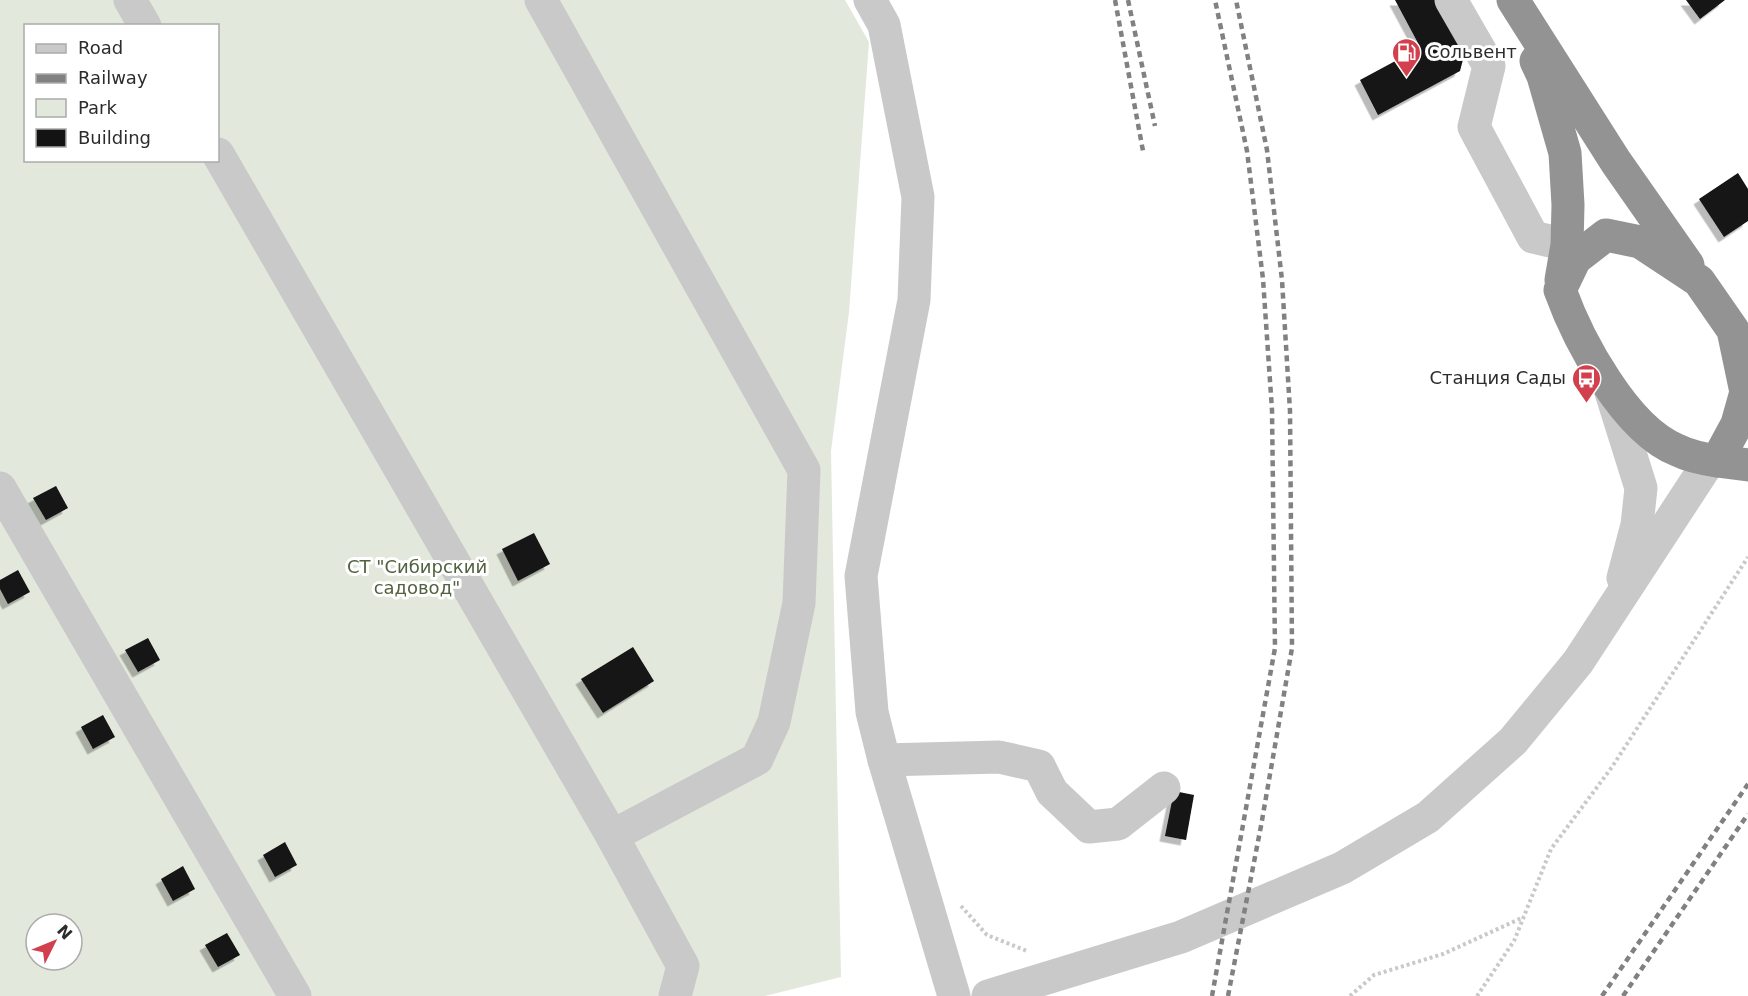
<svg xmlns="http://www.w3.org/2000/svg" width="1748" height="996" viewBox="0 0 1748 996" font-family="'DejaVu Sans',sans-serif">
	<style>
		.green { fill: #e2e8db; fill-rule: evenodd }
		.building { fill: #131313; filter: url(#shadow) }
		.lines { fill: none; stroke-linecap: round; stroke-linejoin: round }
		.path { stroke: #c9c9c9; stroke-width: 4; stroke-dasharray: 3 3; stroke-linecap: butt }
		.minor { stroke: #c9c9c9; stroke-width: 33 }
		.highway { stroke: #939393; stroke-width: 33 }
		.rail { stroke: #818181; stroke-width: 4.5; stroke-dasharray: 6 4.5; stroke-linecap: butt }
		.labels { text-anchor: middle; stroke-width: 6; stroke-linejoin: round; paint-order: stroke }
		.poi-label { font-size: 18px; fill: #2c2c2c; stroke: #fff; text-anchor: start }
		.park-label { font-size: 18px; fill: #50623e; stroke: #fff }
	</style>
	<defs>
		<filter id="shadow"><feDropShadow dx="-5.5" dy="5.5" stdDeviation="0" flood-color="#0004"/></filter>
	</defs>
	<rect width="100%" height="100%" fill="#fff"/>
	<path class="green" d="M0 0H845L869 42 849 312 831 451 841 977 765 996H0ZM26 26H218V160H26ZM36 924H72V960H36Z"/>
	<g class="building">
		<path d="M1395 0H1440L1466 48 1460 71 1378 115 1360 80 1414 51 1418 43Z"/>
		<path d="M1686 0H1725L1700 19Z"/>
		<path d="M1738 173 1748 189V221L1724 237 1699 199Z"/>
		<path d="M56 486 68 508 46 520 33 498Z"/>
		<path d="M534 533 550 564 518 581 502 549Z"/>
		<path d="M18 570 30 592 8 604 0 589V580Z"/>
		<path d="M148 638 160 660 138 672 125 650Z"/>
		<path d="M633 647 654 681 603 713 581 679Z"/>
		<path d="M103 715 115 737 93 749 81 727Z"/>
		<path d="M1174 791 1194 795 1186 840 1165 836Z"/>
		<path d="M285 842 297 865 275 877 263 855Z"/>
		<path d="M183 866 195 889 173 901 161 879Z"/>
		<path d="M227 933 240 955 218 967 205 945Z"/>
	</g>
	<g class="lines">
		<g class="path">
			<path d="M961 906 987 935 1027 951"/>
			<path d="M1350 996 1374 975 1443 954 1524 917"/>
			<path d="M1477 996 1514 941 1551 849 1612 767 1748 557"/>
		</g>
		<g class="minor">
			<path d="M130 0 145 26"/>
			<path d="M541 0 804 470 799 603 774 722 757 759 612 836"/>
			<path d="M870 0 884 25 918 197 914 300 861 576 872 712 884 760 954 996"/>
			<path d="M1451 0 1489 66 1474 127 1533 237 1567 245"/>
			<path d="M218 154 612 836 683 966 675 996"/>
			<path d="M1610 389 1641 488 1637 525 1623 578"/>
			<path d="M0 488 295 996"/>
			<path d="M884 760 999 757 1039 766 1052 792 1089 827 1118 824 1164 788"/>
			<path d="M988 996 1181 937 1342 868 1428 817 1513 741 1578 662 1710 460"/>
		</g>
		<g class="highway">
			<path d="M1513 0 1616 162 1688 265"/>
			<path d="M1536 61 1543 76 1565 153 1568 205 1567 245 1561 280"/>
			<path d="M1606 235 1640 242 1699 281 1733 330 1746 392 1737 424 1717 461C1704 459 1689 456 1677 450 1625 429 1578 340 1560 290L1575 259Z"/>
			<path d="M1717 461 1748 465"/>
		</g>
		<g class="rail">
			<path d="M1115 0 1143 151"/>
			<path d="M1128 0 1155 126"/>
			<path d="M1212 996 1275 648 1272 410 1263 279 1247 151 1215 0"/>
			<path d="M1228 996 1261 826 1292 648 1290 411 1282 280 1267 150 1236 0"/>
			<path d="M1602 996 1748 784"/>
			<path d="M1623 996 1748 814"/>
		</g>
	</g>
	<defs>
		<symbol id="fuel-pin" viewBox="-11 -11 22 30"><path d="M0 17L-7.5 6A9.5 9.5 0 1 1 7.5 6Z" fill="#d23f4d" stroke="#fff"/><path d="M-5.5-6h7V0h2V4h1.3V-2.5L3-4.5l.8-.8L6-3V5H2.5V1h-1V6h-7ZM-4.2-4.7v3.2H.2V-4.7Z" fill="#fff"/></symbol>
		<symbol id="bus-pin" viewBox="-11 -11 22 30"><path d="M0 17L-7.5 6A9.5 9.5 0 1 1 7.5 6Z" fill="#d23f4d" stroke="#fff"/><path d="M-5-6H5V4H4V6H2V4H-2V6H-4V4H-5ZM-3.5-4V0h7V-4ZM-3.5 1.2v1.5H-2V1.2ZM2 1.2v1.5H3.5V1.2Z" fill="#fff"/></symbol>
	</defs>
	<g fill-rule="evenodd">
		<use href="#fuel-pin" x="1390" y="36" width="33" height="45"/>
		<use href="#bus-pin" x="1570" y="362" width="33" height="45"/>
	</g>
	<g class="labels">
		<g class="poi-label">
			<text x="1427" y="58">Сольвент</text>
			<text x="1566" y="384" text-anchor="end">Станция Сады</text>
		</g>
		<g class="park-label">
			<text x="417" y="573">СТ "Сибирский<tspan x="417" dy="21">садовод"</tspan></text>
		</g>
	</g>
	<rect x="24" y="24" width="195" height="138" fill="#ffffff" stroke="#ababab" stroke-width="1.5"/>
	<rect x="36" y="44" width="30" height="9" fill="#c9c9c9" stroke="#ababab" stroke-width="1.5"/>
	<text x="78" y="54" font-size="18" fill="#2c2c2c">Road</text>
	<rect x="36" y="74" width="30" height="9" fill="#818181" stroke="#ababab" stroke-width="1.5"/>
	<text x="78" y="84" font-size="18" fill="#2c2c2c">Railway</text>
	<rect x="36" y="99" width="30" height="18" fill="#e2e8db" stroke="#ababab" stroke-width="1.5"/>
	<text x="78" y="114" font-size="18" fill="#2c2c2c">Park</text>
	<rect x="36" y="129" width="30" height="18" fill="#131313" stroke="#ababab" stroke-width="1.5"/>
	<text x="78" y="144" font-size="18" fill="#2c2c2c">Building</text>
	<g transform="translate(54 942) rotate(47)"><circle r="28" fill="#ffffff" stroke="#ababab" stroke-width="1.5"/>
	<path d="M0-4.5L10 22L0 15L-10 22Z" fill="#d23f4d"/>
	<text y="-9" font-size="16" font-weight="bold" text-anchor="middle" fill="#2c2c2c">N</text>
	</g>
</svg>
